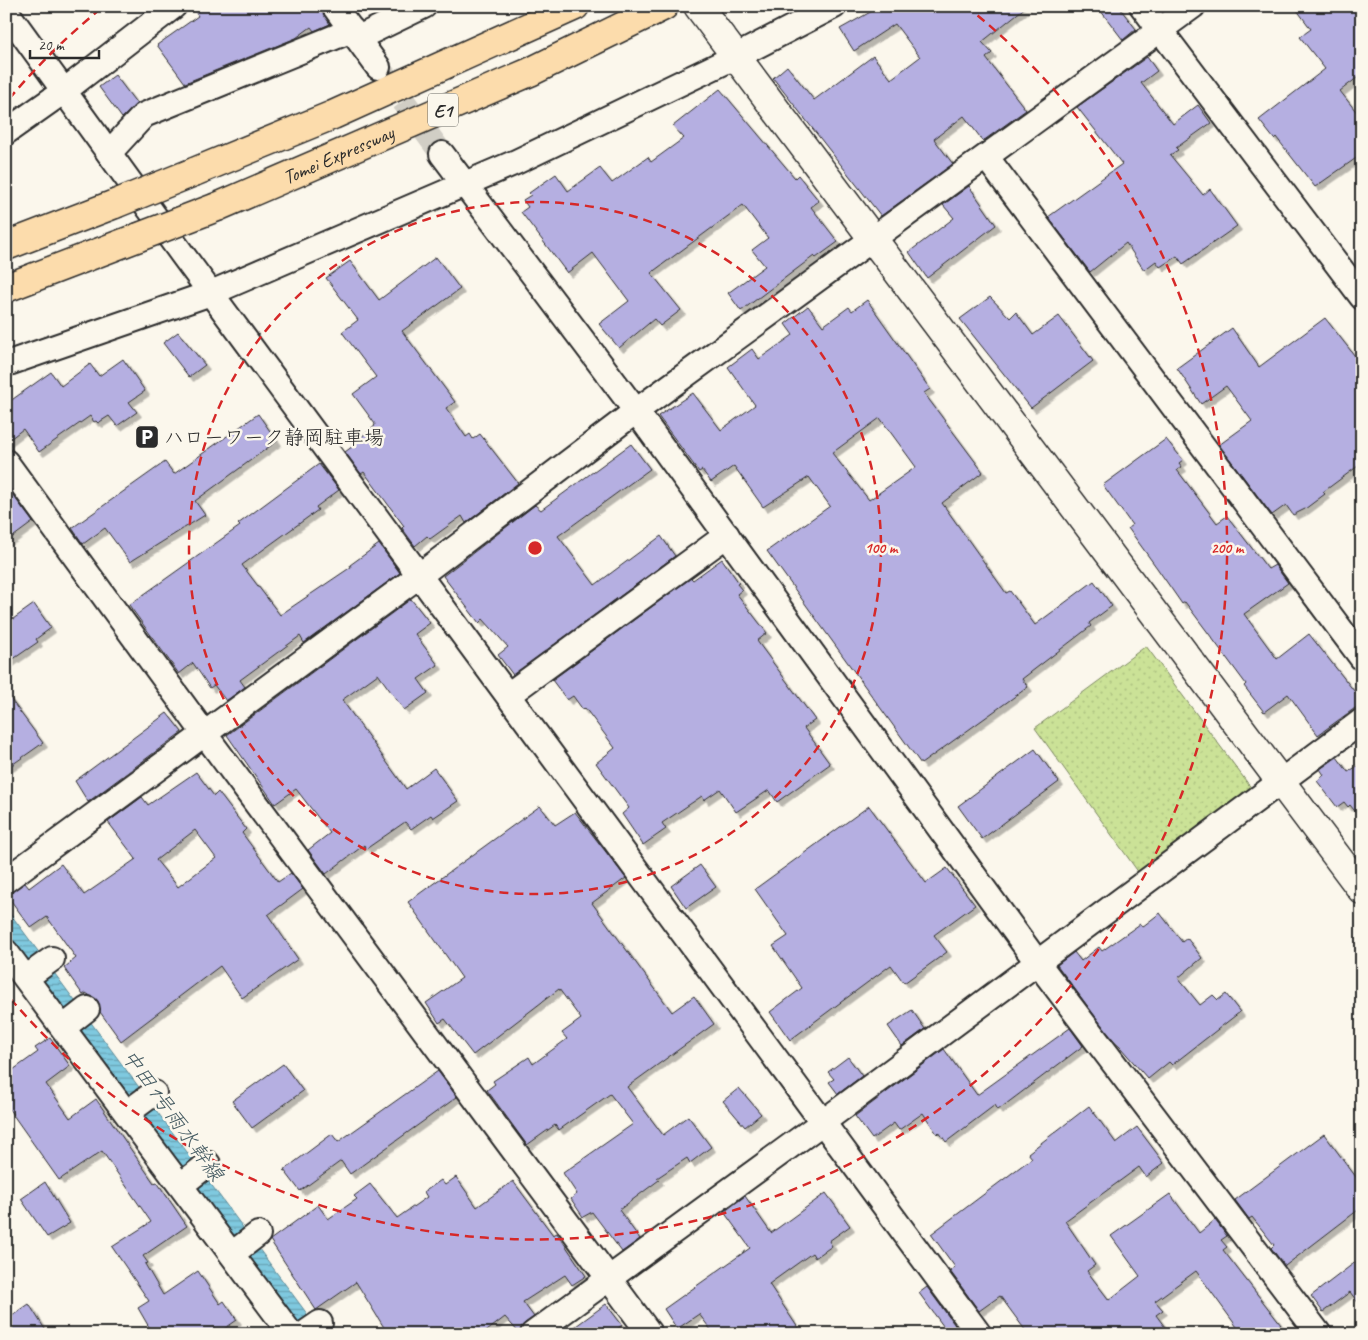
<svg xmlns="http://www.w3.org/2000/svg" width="1368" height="1340" viewBox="0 0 1368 1340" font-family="Caveat,'Klee One',sans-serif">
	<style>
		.park { fill: url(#park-dots); stroke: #7b8661 }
		.water { fill: url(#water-rules); stroke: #5d8a97 }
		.building { fill: #b5afe1; stroke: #2b2b2b; fill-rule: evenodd; filter: url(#shadow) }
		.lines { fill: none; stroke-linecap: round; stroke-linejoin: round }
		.street-tunnel { stroke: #d1cec5; stroke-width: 24; stroke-dasharray: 24 12; stroke-linecap: butt }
		.street-casing { stroke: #2b2b2b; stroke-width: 28 }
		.secondary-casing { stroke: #2b2b2b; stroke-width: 31 }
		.highway-casing { stroke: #2b2b2b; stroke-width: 31 }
		.street { stroke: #fbf7ec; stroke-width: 24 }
		.secondary { stroke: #fbf7ec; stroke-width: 28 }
		.highway { stroke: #fcdcac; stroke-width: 28 }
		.highway-bridge-casing { stroke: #2b2b2b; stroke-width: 31; stroke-linecap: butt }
		.highway-bridge { stroke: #fcdcac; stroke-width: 28 }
		.ring { fill: none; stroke: #d62828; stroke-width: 2.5; stroke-dasharray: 9 6 }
		.labels { text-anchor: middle; stroke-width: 5; stroke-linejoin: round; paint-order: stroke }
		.shield { fill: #fbf7ec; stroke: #696865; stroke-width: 1 }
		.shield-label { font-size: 19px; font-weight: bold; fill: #2b2b2b }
		.street-label { font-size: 20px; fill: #2b2b2b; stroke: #fbf7ec }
		.poi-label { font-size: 20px; fill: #2b2b2b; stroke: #fbf7ec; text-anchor: start }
		.water-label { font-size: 21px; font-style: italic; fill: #445a61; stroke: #fbf7ec }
		.centre { fill: #d62828; stroke: #fbf7ec; stroke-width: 2.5 }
		.ring-label { font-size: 15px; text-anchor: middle; font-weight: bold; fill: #d62828; stroke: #fbf7ec; stroke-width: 5; stroke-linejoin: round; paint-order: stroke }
	</style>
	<defs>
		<pattern id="park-dots" width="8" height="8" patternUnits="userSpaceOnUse" patternTransform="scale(1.25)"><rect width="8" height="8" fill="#cbe297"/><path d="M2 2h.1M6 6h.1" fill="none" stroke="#aec282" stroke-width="1.8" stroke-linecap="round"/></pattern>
		<pattern id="water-rules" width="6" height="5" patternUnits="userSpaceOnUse" patternTransform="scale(1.25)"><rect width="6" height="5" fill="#7fc9df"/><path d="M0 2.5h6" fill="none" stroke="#68a3b5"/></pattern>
		<filter id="shadow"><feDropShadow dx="4.5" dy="4.5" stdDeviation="0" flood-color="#0004"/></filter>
	</defs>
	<rect width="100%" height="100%" fill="#fbf7ec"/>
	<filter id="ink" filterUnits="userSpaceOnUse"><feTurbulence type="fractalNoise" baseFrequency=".02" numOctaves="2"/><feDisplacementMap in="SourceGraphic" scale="10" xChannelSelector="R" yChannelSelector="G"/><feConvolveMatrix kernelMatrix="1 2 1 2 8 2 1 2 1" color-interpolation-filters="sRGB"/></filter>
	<g filter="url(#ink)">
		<path class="park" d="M1146 646 1252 789 1139 873 1035 728Z"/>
		<path class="water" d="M6 908 322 1334H300L6 940Z"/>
		<g class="building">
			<path d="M191 6H320L330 24 314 31 311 27 296 38 185 83 157 45 198 16Z"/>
			<path d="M881 6H1027L982 42 992 53 986 58 1026 110 983 141 964 116 934 139 953 164 881 216 773 78 787 66 814 100 873 56 891 79 920 57 895 24 854 51 840 29Z"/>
			<path d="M1097 6H1118L1136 29 1123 40Z"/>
			<path d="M1294 6H1362V74L1340 91 1362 119V154L1315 187 1276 137 1274 139 1259 120 1325 69 1300 37 1311 29Z"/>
			<path d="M1147 57 1157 71 1141 83 1173 124 1198 105 1211 123 1176 148 1178 150 1170 155 1203 195 1210 189 1237 226 1183 264 1177 256 1160 267 1156 261 1144 270 1126 243 1090 272 1048 217 1122 164 1077 107Z"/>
			<path d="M115 75 137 104 122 118 99 87Z"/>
			<path d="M720 89 795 178 798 175 819 201 811 207 838 242 816 258 814 256 741 311 728 293 765 266 752 250 768 238 743 205 651 273 681 310 660 326 654 319 619 348 599 324 629 301 593 253 567 273 521 212 528 207 523 200 531 195 529 193 556 174 568 191 600 168 612 183 648 157 651 162 684 138 673 126Z"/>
			<path d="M969 186 996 225 927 278 909 252 954 218 943 205Z"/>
			<path d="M436 257 460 289 402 331 455 402 446 408 466 437 470 434 473 439 480 434 518 483 466 523 462 516 430 539 427 536 415 546 402 528 404 526 364 472 361 474 345 452 353 446 352 444 374 427 375 424 353 394 376 377 342 332 358 320 326 278 350 261 379 300Z"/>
			<path d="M990 297 1010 318 1016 312 1033 335 1059 316 1093 361 1031 408 960 319Z"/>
			<path d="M867 300 930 389 924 393 983 472 942 503 1006 593 1010 591 1035 625 1094 581 1112 606 1089 623 1091 626 1022 679 1028 687 921 764 767 551 830 506 809 477 763 507 734 466 711 482 702 470 699 472 658 416 693 393 721 430 755 405 728 367 752 349 759 359 793 335 785 324 808 306 823 326 849 307 852 311ZM880 418 916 467 869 500 832 453Z"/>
			<path d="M1325 318 1362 365V463L1323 492 1325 494 1305 509 1293 515 1286 505 1272 515 1219 445 1252 421 1226 386 1201 404 1177 368 1232 328 1259 367Z"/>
			<path d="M178 332 205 365 189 377 163 343Z"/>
			<path d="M123 359 145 391 129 402 137 412 117 426 109 416 98 423 96 421 94 422 90 416 39 452 23 429 6 442V404L51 372 61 386 90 364 99 376Z"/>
			<path d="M258 414 277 441 195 501 205 515 130 562 105 528 83 544 72 528 165 462 174 474Z"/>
			<path d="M1166 439 1183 460 1179 463 1182 467 1177 470 1217 523 1227 516 1268 569 1275 565 1288 583 1244 614 1277 659 1309 634 1362 701V703L1318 735 1288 694 1264 712 1244 686 1246 684 1206 630 1185 602 1182 604 1157 568 1128 528 1132 525 1103 485Z"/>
			<path d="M631 444 650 469 558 536 595 585 661 536 675 556 513 675 498 655 508 647 483 619 479 623 443 576 535 505 541 510Z"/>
			<path d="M319 464 339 490 316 507 318 510 242 565 280 615 351 567 350 565 379 544 400 573 304 643 300 636 240 680 245 687 226 701 214 685 210 688 193 663 179 674 129 605 240 526 238 524Z"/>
			<path d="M6 486 33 522 6 542Z"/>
			<path d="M722 559 739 583 737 584 742 590 737 594 767 633 757 641 815 720 804 728 830 764 777 802 769 790 736 812 720 789 704 800 702 796 662 823 666 829 643 845 622 814 629 808 596 763 615 748 585 708 583 710 573 696 567 700 552 680 691 578 693 580Z"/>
			<path d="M411 599 430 623 415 634 438 665 418 679 428 693 404 710 378 674 342 700 406 789 434 768 458 801 433 818 431 815 411 829 405 822 366 849 364 845 326 874 308 850 330 833 296 789 275 804 227 735Z"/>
			<path d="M34 604 51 628 36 639 38 642 6 664V624Z"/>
			<path d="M6 693 43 743 6 769Z"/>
			<path d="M167 713 182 732 88 802 75 781Z"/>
			<path d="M1035 749 1059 782 982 839 958 806Z"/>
			<path d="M1337 757 1348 772 1362 763V820L1350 805 1348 807 1344 802 1337 807 1317 781 1324 775 1320 769Z"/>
			<path d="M196 772 214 796 218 792 246 829 242 833 278 882 291 873 303 889 268 915 298 959 242 998 220 966 121 1041 100 1012 98 1001 86 993 83 995 64 968 76 958 47 917 31 928 6 894 25 883 29 888 61 864 84 895 136 859 108 822 142 797 148 805ZM195 830 216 858 178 887 156 860Z"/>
			<path d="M540 806 555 825 575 812 626 878 592 903 672 1012 694 996 714 1024 627 1087 663 1135 688 1116 711 1147 690 1163 687 1158 657 1178 659 1180 619 1210 640 1239 622 1252 592 1212 583 1217 571 1199 577 1194 563 1173 633 1124 610 1094 559 1130 555 1125 527 1145 487 1090 495 1084 493 1081 529 1057 533 1064 567 1039 562 1033 581 1019 559 989 473 1055 445 1019 439 1023 426 1003 462 978 408 902Z"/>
			<path d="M869 806 926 883 947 868 975 905 934 935 947 952 904 983 891 965 790 1040 770 1012 802 988 773 946 788 936 755 889Z"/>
			<path d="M700 865 716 887 686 908 671 886Z"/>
			<path d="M1160 913 1182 942 1187 938 1202 958 1178 978 1200 1005 1213 995 1218 1000 1226 994 1240 1012 1172 1065 1169 1062 1148 1079 1106 1031 1057 965 1074 952 1081 961 1099 947 1102 951 1140 924 1142 927Z"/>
			<path d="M912 1010 925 1029 902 1046 888 1026Z"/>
			<path d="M1070 1028 1083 1046 998 1110 995 1105 946 1142 939 1132 937 1134 923 1113 899 1130 894 1123 872 1139 855 1116 944 1049 977 1095Z"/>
			<path d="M50 1038 70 1066 46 1084 70 1118 96 1099 154 1183 157 1182 187 1226 143 1256 148 1263 145 1264 163 1295 198 1271 220 1304 224 1301 237 1320 217 1334H153L138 1308 149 1301 112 1247 151 1222 102 1151 59 1180 6 1105V1075L38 1052 35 1048Z"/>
			<path d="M848 1057 862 1076 838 1094 829 1082 834 1079 828 1072Z"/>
			<path d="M283 1064 303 1091 252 1128 232 1101Z"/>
			<path d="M438 1071 457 1097 350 1174 341 1161 300 1191 284 1170 332 1134 338 1142Z"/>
			<path d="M739 1088 761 1114 745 1127 723 1101Z"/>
			<path d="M1089 1106 1116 1143 1137 1127 1164 1163 1146 1177 1139 1167 1065 1221 1095 1265 1087 1271 1109 1300 1140 1276 1111 1236 1170 1194 1199 1233 1215 1220 1227 1236 1221 1240 1227 1247 1223 1250 1281 1325 1269 1334H1242L1196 1271 1155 1301 1163 1310 1156 1315 1170 1334H1028L1000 1296 979 1311 950 1271 955 1267 931 1234 1032 1158 1028 1153Z"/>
			<path d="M1324 1134 1362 1185V1207L1285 1266 1271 1248 1274 1245 1252 1217 1249 1219 1235 1200Z"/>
			<path d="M456 1177 477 1207 513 1181 553 1235 557 1233 586 1276 572 1285 565 1275 523 1302 534 1317 525 1323 520 1334 505 1317 483 1334H388L356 1282 316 1310 270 1240 318 1205 328 1219 357 1199 354 1196 370 1184 397 1218 427 1197 424 1192 441 1180 445 1185Z"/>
			<path d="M45 1182 70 1223 47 1237 21 1199Z"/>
			<path d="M826 1193 850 1226 829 1241 832 1246 815 1258 812 1253 769 1284 802 1334H714L699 1314 677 1329 664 1309 750 1248 724 1212 745 1196 771 1233Z"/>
			<path d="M1362 1257V1308L1350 1292 1323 1312 1311 1296Z"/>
			<path d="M927 1287 957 1328 949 1334 919 1293Z"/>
			<path d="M29 1304 48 1334H15L6 1320Z"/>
			<path d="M606 1304 622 1325 611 1334H565Z"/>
		</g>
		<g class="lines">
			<path class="street-tunnel" d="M382 72 442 154"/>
			<defs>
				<g id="street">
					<path d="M334 6 378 67"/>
					<path d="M1142 6 1362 297"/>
					<path d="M6 11 182 254 979 1334"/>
					<path d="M358 38 424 6"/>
					<path d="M6 132 64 91 174 6"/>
					<path d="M109 153 144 115 352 30"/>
					<path d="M442 154 636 411 1037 962 1319 1334"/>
					<path d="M987 158 1362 658"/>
					<path d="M6 364 211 293 304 253 516 162 737 56 834 6"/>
					<path d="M6 462 204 733 650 1334"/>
					<path d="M508 695 727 535"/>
					<path d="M6 880 420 575 636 411 1193 6"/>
					<path d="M6 952 291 1334"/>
					<path d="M27 977 52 959"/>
					<path d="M64 1027 87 1009"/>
					<path d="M127 1113 154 1093"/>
					<path d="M181 1185 208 1164"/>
					<path d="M232 1254 258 1234"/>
					<path d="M304 1334 320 1323"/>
					<path d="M533 1334 823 1122 1362 721"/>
				</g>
				<path id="secondary" d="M698 6 1362 890"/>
				<g id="highway">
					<path d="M194 172 333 115 575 6"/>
					<path id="s1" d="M217 207 530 72 664 6"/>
					<path d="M6 246 115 204"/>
					<path d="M6 288 139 237"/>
				</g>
			</defs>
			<use href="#street" class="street-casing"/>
			<use href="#secondary" class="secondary-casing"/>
			<use href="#highway" class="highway-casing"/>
			<use href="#street" class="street"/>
			<use href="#secondary" class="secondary"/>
			<use href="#highway" class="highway"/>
			<defs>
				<g id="highway-bridge">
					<path d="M115 204 194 172"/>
					<path d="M139 237 217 207"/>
				</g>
			</defs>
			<use href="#highway-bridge" class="highway-bridge-casing"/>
			<use href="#highway-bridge" class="highway-bridge"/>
		</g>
	</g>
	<g class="ring">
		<circle cx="535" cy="548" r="346"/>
		<path d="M9 99A692 692 0 0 1 104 6M966 6A692 692 0 1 1 9 997"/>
	</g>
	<defs>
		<symbol id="parking-square" viewBox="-11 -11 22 22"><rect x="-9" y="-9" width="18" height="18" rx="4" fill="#2b2b2b" stroke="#fbf7ec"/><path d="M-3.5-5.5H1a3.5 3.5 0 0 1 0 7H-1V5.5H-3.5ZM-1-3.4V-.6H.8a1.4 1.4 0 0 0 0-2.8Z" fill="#fff"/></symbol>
	</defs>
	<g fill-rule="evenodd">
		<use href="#parking-square" x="133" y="423" width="28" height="28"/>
	</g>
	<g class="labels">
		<rect class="shield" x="428" y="93.5" width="30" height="33" rx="4"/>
		<g class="shield-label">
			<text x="443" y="117">E1</text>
		</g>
		<g class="street-label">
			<text dy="7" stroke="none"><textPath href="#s1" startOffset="132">Tomei Expressway</textPath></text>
		</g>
		<g class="poi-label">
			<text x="164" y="444">ハローワーク静岡駐車場</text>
		</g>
		<g class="water-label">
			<text transform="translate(173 1115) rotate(54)" y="7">中田1号雨水幹線</text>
		</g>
	</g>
	<circle cx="535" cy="548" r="8" class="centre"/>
	<g class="ring-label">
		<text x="881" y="553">100 m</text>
		<text x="1227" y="553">200 m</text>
	</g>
	<rect width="1368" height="1340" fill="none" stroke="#fbf7ec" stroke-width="25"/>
	<rect x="12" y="12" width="1343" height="1315" fill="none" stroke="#2b2b2b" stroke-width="2" filter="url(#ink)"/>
	<path d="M30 50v8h69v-8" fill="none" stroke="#2b2b2b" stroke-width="2.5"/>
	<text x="38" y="50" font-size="15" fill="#2b2b2b" stroke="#fbf7ec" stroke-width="4" paint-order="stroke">20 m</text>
</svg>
